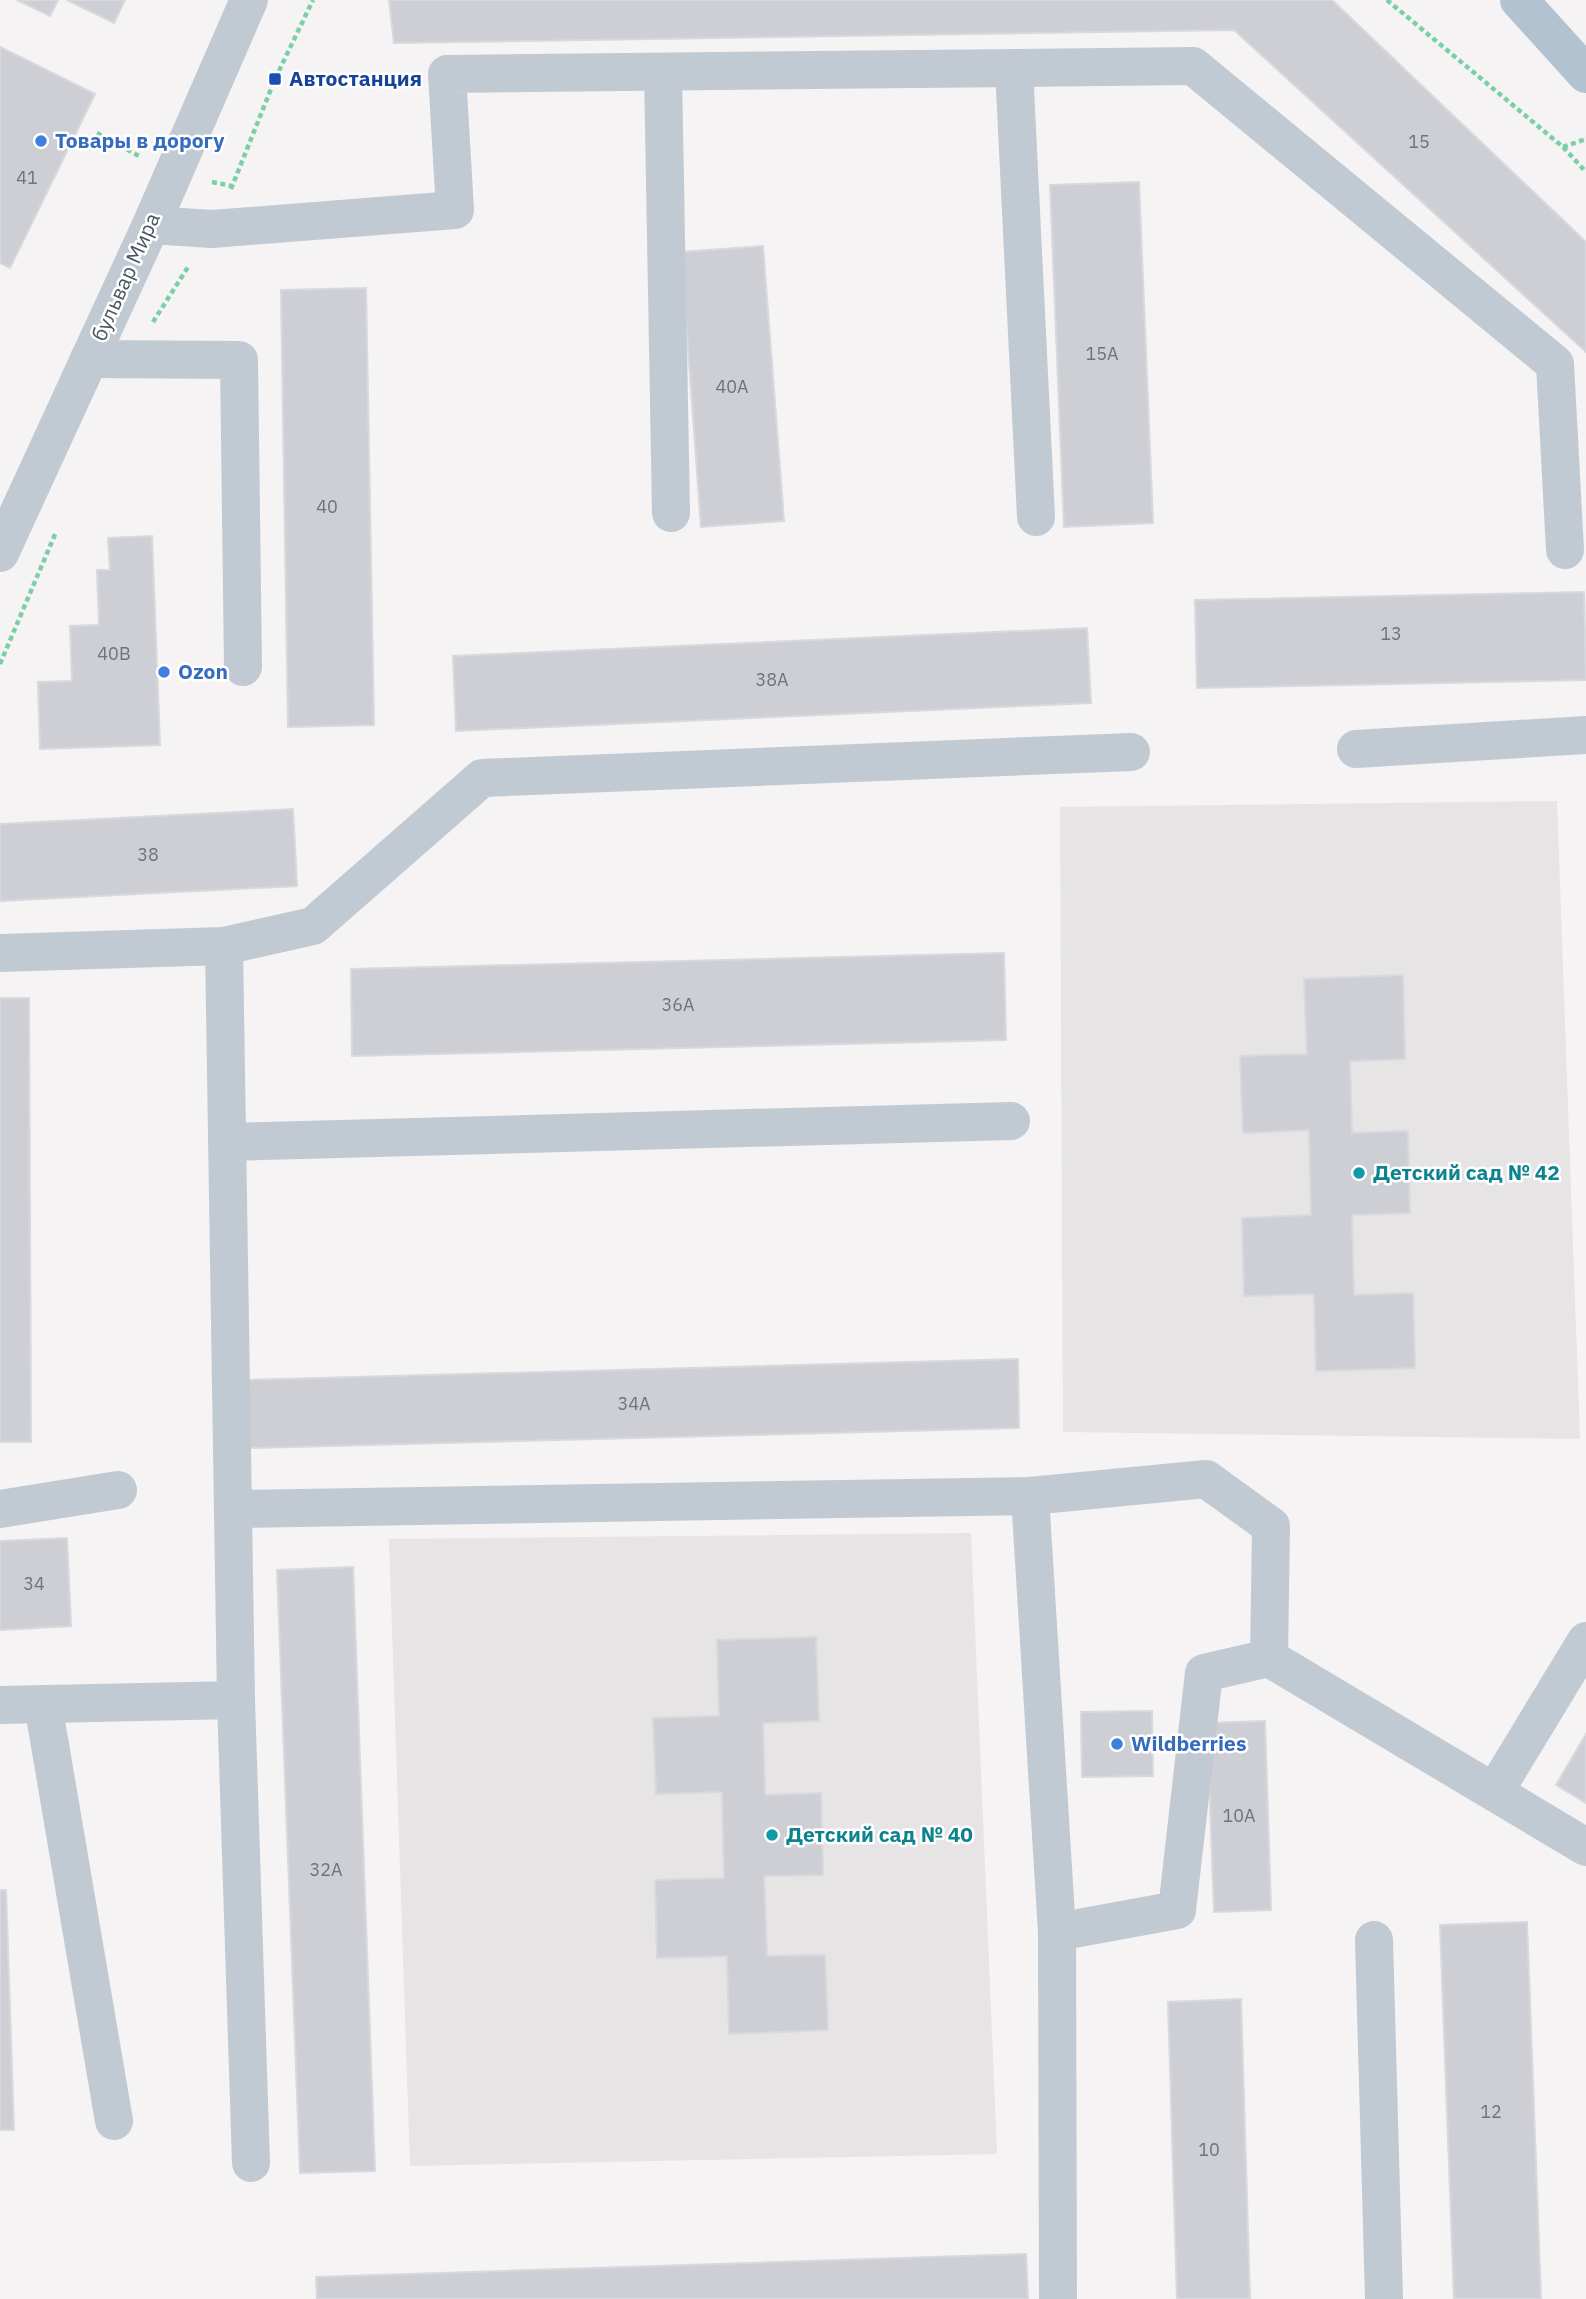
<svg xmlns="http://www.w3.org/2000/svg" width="1586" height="2299" viewBox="0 0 1586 2299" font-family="'IBM Plex Sans',sans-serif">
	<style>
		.education { fill: #e6e4e5 }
		.building { fill: #cdcfd5; stroke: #d7d9de; stroke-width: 2 }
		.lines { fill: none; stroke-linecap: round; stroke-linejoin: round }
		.path { stroke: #7ad0a6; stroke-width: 4.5; stroke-dasharray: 5 3.5; stroke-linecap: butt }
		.minor { stroke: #c1cad2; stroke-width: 38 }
		.major { stroke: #b3c2d1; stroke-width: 38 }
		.transit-dot { fill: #1a4fb4; stroke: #fff; stroke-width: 2.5 }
		.shop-dot { fill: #3f7fe0; stroke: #fff; stroke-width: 2.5 }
		.culture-dot { fill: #0f9aa8; stroke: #fff; stroke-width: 2.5 }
		.labels { text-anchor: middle; stroke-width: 5; stroke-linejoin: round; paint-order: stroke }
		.number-label { font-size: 18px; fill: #6b747e }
		.transit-label { font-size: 21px; font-weight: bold; fill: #164399; stroke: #fff; text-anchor: start }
		.shop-label { font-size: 21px; font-weight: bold; fill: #366cbe; stroke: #fff; text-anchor: start }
		.street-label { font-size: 21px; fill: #4a5661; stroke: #fff }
		.culture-label { font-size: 21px; font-weight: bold; fill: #0d838f; stroke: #fff; text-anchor: start }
	</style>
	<rect width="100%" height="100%" fill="#f5f3f3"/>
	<g class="education">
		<path d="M1557 801 1580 1439 1063 1432 1060 807Z"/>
		<path d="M971 1533 997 2154 410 2166 389 1539Z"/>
	</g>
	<g class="building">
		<path d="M17 0H58L50 16Z"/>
		<path d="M67 0H125L114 23Z"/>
		<path d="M389 0H1332L1586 242V352L1234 30 394 43Z"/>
		<path d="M0 47 95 94 10 268 0 263Z"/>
		<path d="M1139 182 1153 523 1064 527 1050 185Z"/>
		<path d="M763 246 784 521 701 527 681 252Z"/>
		<path d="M366 288 374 725 288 727 281 290Z"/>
		<path d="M152 536 160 745 40 749 38 682 72 681 70 626 99 625 97 570H110L108 538Z"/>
		<path d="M1584 592 1586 680 1197 688 1195 600Z"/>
		<path d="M1087 628 1091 703 456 731 453 656Z"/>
		<path d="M293 809 297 886 0 901V824Z"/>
		<path d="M1004 953 1006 1040 352 1056 351 969Z"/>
		<path d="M1403 975 1405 1059 1350 1061 1352 1133 1408 1131 1410 1213 1352 1215 1354 1295 1413 1293 1415 1368 1316 1371 1314 1294 1244 1296 1242 1218 1311 1215 1309 1130 1243 1133 1240 1056 1307 1054 1304 979Z"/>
		<path d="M0 998H29L31 1442H0Z"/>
		<path d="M1018 1359 1019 1428 250 1448 249 1380Z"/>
		<path d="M67 1538 71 1626 0 1630V1541Z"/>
		<path d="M353 1567 375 2171 300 2173 277 1570Z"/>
		<path d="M816 1637 819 1721 763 1723 765 1795 821 1793 823 1875 764 1876 767 1956 825 1955 828 2030 729 2034 727 1956 657 1958 655 1880 724 1878 722 1792 656 1794 653 1718 719 1716 717 1640Z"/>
		<path d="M1152 1711 1153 1776 1082 1777 1081 1712Z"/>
		<path d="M1265 1721 1271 1910 1214 1912 1207 1723Z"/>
		<path d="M1586 1734V1803L1556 1785Z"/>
		<path d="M0 1890H6L14 2130H0Z"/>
		<path d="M1527 1922 1541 2299H1454L1440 1925Z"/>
		<path d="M1241 1999 1250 2299H1177L1168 2002Z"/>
		<path d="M1026 2254 1028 2299H317L316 2277Z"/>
	</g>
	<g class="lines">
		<g class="path">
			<path d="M1387 0 1563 147 1586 172"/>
			<path d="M97 133 139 156"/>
			<path d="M1563 147 1586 139"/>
			<path d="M212 182 232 186"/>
			<path d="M231 189 275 79 313 0"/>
			<path d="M153 322 188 267"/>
			<path d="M0 664 56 532"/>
		</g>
		<g class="minor">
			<path d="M1014 68 1036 517"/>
			<path d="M663 72 671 513"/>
			<path d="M151 225 212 229 455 210 447 74 1193 66 1555 364 1565 550"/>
			<path d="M89 359 239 360 243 667"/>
			<path d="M0 553 151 225 249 0"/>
			<path d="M1356 749 1586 735"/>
			<path d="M224 946 236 1700"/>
			<path d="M0 953 224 946 313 926 482 778 1131 752"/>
			<path d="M227 1142 1011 1121"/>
			<path d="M1030 1496 1057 1932 1058 2299"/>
			<path d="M0 1509 118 1490"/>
			<path d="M233 1509 1030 1496 1206 1479 1271 1526 1269 1658 1586 1847"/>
			<path d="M43 1704 114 2121"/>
			<path d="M0 1705 236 1700 251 2163"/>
			<path d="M1495 1791 1586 1641"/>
			<path d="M1057 1932 1177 1910 1204 1673 1269 1658"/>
			<path d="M1374 1940 1384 2299"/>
		</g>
		<path class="major" d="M1519 0 1586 74"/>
	</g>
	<rect class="transit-dot" x="268" y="72" width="14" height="14" rx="3.5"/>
	<g class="shop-dot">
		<circle cx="41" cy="141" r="7"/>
		<circle cx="164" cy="672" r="7"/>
		<circle cx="1117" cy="1744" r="7"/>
	</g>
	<g class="culture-dot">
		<circle cx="1359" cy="1173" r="7"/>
		<circle cx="772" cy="1835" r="7"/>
	</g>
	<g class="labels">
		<g class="number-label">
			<text x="1419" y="148">15</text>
			<text x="27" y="184">41</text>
			<text x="1102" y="360">15А</text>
			<text x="732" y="393">40А</text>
			<text x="327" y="513">40</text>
			<text x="1391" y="640">13</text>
			<text x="114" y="660">40В</text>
			<text x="772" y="686">38А</text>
			<text x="148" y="861">38</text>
			<text x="678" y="1011">36А</text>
			<text x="634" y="1410">34А</text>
			<text x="34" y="1590">34</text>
			<text x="1239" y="1822">10А</text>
			<text x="326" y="1876">32А</text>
			<text x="1491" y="2118">12</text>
			<text x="1209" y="2156">10</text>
		</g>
		<g class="transit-label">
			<text x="289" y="86">Автостанция</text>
		</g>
		<g class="shop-label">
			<text x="55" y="148">Товары в дорогу</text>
			<text x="178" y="679">Ozon</text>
			<text x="1131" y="1751">Wildberries</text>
		</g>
		<g class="street-label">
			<text transform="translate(126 277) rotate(-66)" y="7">бульвар Мира</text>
		</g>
		<g class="culture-label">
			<text x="1373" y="1180">Детский сад № 42</text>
			<text x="786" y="1842">Детский сад № 40</text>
		</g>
	</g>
</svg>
